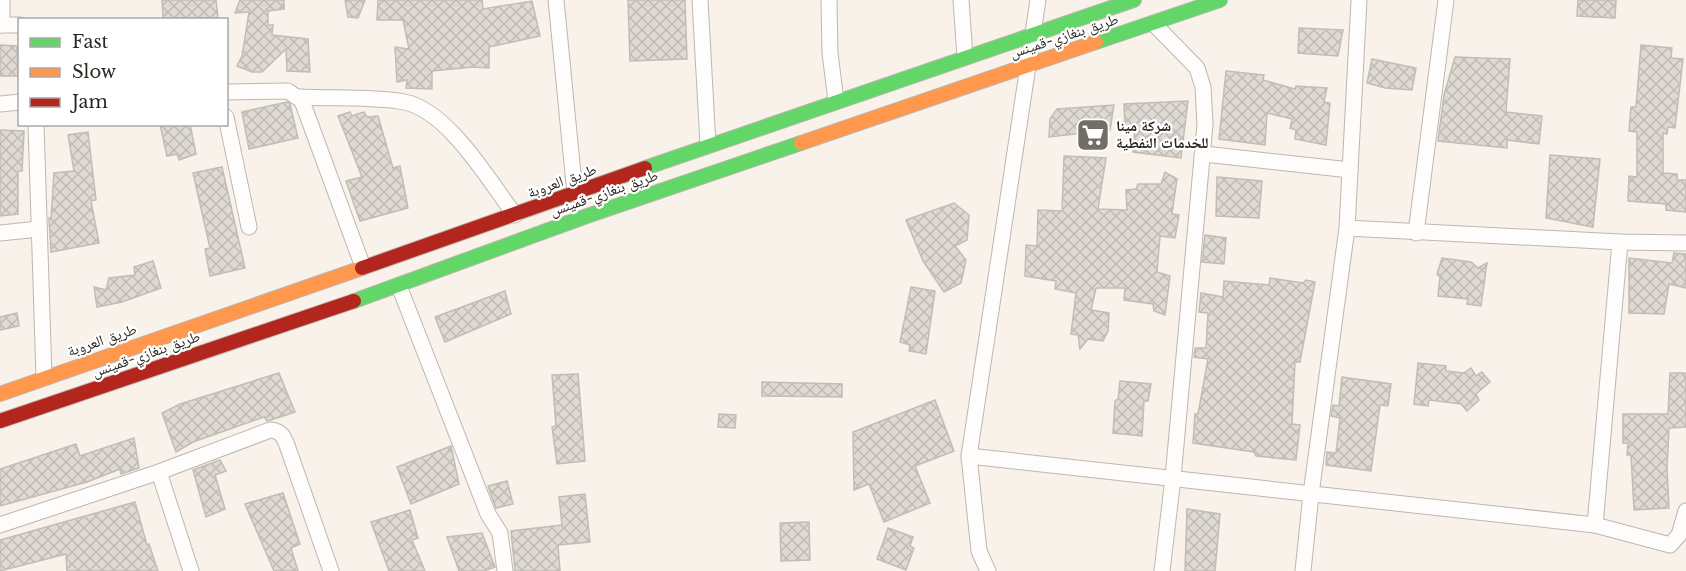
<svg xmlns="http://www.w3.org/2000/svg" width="1686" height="571" viewBox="0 0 1686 571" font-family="'Libre Baskerville','Noto Naskh Arabic',serif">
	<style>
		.building { fill: url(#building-cross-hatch); stroke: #c1bcb5; stroke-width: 1.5 }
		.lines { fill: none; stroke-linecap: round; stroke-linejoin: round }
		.street-casing { stroke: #bcb7b1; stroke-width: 17 }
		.fast-casing { stroke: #bcb7b1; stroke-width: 16 }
		.slow-casing { stroke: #bcb7b1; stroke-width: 16 }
		.jam-casing { stroke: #bcb7b1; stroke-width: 16 }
		.street { stroke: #fefdfc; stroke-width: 15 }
		.fast { stroke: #63d668; stroke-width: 14 }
		.slow { stroke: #ff974d; stroke-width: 14 }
		.jam { stroke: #b3261e; stroke-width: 14 }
		.labels { text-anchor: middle; stroke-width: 4.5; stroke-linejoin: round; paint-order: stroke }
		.street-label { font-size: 15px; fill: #2a2620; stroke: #fff }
		.poi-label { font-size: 15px; font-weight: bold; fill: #2a2620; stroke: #fff; text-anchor: start }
	</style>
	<defs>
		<pattern id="building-cross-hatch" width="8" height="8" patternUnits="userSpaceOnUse" patternTransform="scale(1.5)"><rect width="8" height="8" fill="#ded9d2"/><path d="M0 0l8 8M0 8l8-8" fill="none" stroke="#bfbab4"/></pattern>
	</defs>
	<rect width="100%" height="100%" fill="#f9f2ea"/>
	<g class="building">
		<path d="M162 0H216L218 18H163Z"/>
		<path d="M240 0H284V9L268 11V25H273L272 35 308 39 310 72 287 71 286 49 262 72H252L237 66 242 56 249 12 235 13Z"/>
		<path d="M345 0H365L358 18 348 17Z"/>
		<path d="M378 0H482L483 9 532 1 540 36 489 47V68L473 67 432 71V89L406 88 407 80 397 82 395 47 409 49 403 20H377Z"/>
		<path d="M628 0H685L687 59 630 61Z"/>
		<path d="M1578 0H1616L1615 18 1577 16Z"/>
		<path d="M1299 28 1343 30 1338 56 1298 53Z"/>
		<path d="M0 45 17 46 18 76H0Z"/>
		<path d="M1641 45 1672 48 1671 58 1683 59 1675 128 1668 127 1667 134 1663 133V173L1677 174V180H1686V212L1666 210V204L1628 201 1629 176 1637 177V132L1629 131 1631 107H1636Z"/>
		<path d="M1455 57 1510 59 1506 112 1542 116 1539 144 1507 140V148L1438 141 1444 95Z"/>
		<path d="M1372 59 1416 68 1412 90 1385 88 1367 83Z"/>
		<path d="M1226 71 1264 75 1263 80 1295 89 1296 86 1327 88 1324 102 1330 103 1326 145 1295 139 1296 130 1290 128 1292 119 1267 113 1265 145 1219 139Z"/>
		<path d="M1188 101 1181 158 1133 152 1135 127 1125 128 1124 104Z"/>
		<path d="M287 102 290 104 298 138 249 149 242 112Z"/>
		<path d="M1114 105 1110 130 1049 137 1050 119 1057 109Z"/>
		<path d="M350 112 352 116 364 112 367 117 378 116 393 168 400 166 408 208 360 221 346 181 362 177 338 116Z"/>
		<path d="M160 124H190L196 154 179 160 177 154 167 156Z"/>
		<path d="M0 130 24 131 22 171H18V214L0 216Z"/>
		<path d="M88 132 96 200 91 201 99 243 51 252 49 218H51L54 173 74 171 68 135Z"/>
		<path d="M1550 155 1600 159 1593 227 1546 218Z"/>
		<path d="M1064 156 1106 158 1098 209 1127 210 1126 190 1136 189 1138 184H1161L1165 172 1177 179 1172 214 1179 215 1175 238 1160 236 1157 272 1170 276 1165 315 1154 311 1153 304 1124 300 1125 288H1096L1091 310 1109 313 1108 331 1103 341 1088 339 1080 349 1078 335 1071 334 1076 293 1055 289 1056 281 1025 276 1026 245 1037 246 1038 210 1062 211Z"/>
		<path d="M222 167 245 268 210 276 205 249 210 248 193 173Z"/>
		<path d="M1217 177 1262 181 1259 218 1216 216Z"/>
		<path d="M954 203 969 215 967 240 955 246 966 260 961 283 944 292 923 261 906 220Z"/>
		<path d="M1205 235 1226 238 1224 264 1202 262Z"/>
		<path d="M1674 253 1686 254V288L1669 284 1664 314 1629 313V258L1672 263Z"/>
		<path d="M1442 258 1471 262 1478 268 1487 263 1481 306 1467 304 1468 299 1438 296 1440 277 1437 274Z"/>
		<path d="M153 261 161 288 122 302 97 307 94 287 106 290 109 278 135 275 134 267Z"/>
		<path d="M1270 278 1303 283 1306 280 1315 282 1300 362H1295L1292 424 1300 425 1296 460 1256 456 1254 452 1193 443 1195 414H1198L1208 359 1194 357 1195 348H1206L1208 313 1199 312 1201 293 1223 297 1224 281 1269 285Z"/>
		<path d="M911 287 935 291 926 354 909 351 910 345 900 342Z"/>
		<path d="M505 291 511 314 445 342 435 317Z"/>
		<path d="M17 313 19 326 0 330V317Z"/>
		<path d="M1418 363 1446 366V371L1464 373 1471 368 1476 376 1482 372 1490 382 1476 394 1479 400 1467 411 1461 404 1429 400 1428 406 1414 404Z"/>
		<path d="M279 373 295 412 271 420 267 421 264 417 193 442 176 452 162 413 180 404Z"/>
		<path d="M1670 373H1686V427L1669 428 1667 469 1669 508 1634 510 1631 455H1627L1628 443H1623V414H1668Z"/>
		<path d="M578 374 585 461 557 464 552 427 556 426 552 375Z"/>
		<path d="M1342 377 1391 384 1388 406 1380 405 1371 471 1326 465 1327 452 1336 453 1340 418 1331 416 1333 405 1339 406Z"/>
		<path d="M1120 381 1151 384 1148 401H1144L1142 436 1113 433 1115 401 1118 399Z"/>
		<path d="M762 382 842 384V397L762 396Z"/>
		<path d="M935 400 954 451 915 466 930 503 884 522 869 484 854 490 853 432Z"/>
		<path d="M719 414 736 415 735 428 718 427Z"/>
		<path d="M134 438 139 468 121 474 120 469 87 482 0 506V469L76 444 80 456Z"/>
		<path d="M451 446 459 484 411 504 397 467Z"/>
		<path d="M220 460 226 471 215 475 225 509 206 517 193 470Z"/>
		<path d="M507 481 513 504 496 508 488 486Z"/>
		<path d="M283 493 300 544 291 548 298 571H274L245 504Z"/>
		<path d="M585 494 590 542 558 545 560 571H515L511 531 562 525 559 497Z"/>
		<path d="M135 502 147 545 149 544 158 571H67L66 554 0 571V540Z"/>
		<path d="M1187 509 1220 514 1215 571H1185Z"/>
		<path d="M410 510 418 538 412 540 425 571H389L371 522Z"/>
		<path d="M809 522 810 560 781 561 780 523Z"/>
		<path d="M888 528 913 537 910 546 914 548 906 570 877 559Z"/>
		<path d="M482 533 495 567 484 571H459L447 537Z"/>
	</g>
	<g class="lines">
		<defs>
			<g id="street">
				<path d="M2 0V25"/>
				<path d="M556 0 575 194"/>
				<path d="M700 0 708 145"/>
				<path d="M829 0 830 53 836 101"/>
				<path d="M961 0 965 57"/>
				<path d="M1153 23 1197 68 1203 87 1205 124 1173 478 1162 571"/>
				<path d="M0 25H20"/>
				<path d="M226 92 288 91 302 101 363 267"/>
				<path d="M298 97C332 99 370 96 404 102 448 110 489 181 515 215"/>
				<path d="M0 104 20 102"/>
				<path d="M226 117 249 227"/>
				<path d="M36 124 44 378"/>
				<path d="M1204 154 1350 170"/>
				<path d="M1347 228 1620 242 1686 243"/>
				<path d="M0 233 39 229"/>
				<path d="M1416 233 1446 0"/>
				<path d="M399 286 488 514 500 533 505 571"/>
				<path d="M969 456 1595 525 1670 545 1679 535 1686 511"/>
				<path d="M159 472 191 571"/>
				<path d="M0 525 159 472 270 430C282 431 284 437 288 448L331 571"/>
				<path d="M1595 525 1620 242"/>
				<path d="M988 571 979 551 969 456 1038 0"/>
				<path d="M1303 571 1311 494 1347 228 1359 0"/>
			</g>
			<g id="fast">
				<path d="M1096 42 1220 0"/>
				<path d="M645 168 1134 0"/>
				<path d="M354 301 587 216 801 143"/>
			</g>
			<g id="slow">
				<path d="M801 143 1096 42"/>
				<path d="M0 394 362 268"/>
			</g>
			<g id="jam">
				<path d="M362 268 645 168"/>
				<path d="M0 421 354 301"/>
			</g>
		</defs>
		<use href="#street" class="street-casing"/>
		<use href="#fast" class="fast-casing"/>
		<use href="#slow" class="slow-casing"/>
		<use href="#jam" class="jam-casing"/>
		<use href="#street" class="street"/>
		<use href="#fast" class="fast"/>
		<use href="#slow" class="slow"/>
		<use href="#jam" class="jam"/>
	</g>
	<defs>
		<symbol id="supermarket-square" viewBox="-11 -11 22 22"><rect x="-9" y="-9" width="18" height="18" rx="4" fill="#726d67" stroke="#fff"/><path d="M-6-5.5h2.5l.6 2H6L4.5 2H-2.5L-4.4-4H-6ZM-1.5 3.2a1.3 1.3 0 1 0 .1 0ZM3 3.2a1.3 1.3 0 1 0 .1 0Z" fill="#fff"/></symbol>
	</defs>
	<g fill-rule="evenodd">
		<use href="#supermarket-square" x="1074" y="116" width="38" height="38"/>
	</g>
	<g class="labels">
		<g class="street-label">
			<text transform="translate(1064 36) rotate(-18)" y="5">طريق بنغازي-قمينس</text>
			<text transform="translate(562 181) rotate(-20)" y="5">طريق العروبة</text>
			<text transform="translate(604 193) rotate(-19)" y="5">طريق بنغازي-قمينس</text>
			<text transform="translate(102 340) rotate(-19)" y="5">طريق العروبة</text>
			<text transform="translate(146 354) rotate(-19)" y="5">طريق بنغازي-قمينس</text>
		</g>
		<g class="poi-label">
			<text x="1116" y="131">شركة مينا<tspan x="1116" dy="17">للخدمات النفطية</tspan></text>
		</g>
	</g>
	<rect x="18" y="18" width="210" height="108" fill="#ffffff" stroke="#aaa8a6" stroke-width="1.5"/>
	<rect x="30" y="38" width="30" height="9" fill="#63d668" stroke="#aaa8a6" stroke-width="1.5"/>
	<text x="72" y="48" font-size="18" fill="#2a2620">Fast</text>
	<rect x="30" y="68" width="30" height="9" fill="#ff974d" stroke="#aaa8a6" stroke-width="1.5"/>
	<text x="72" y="78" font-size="18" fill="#2a2620">Slow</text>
	<rect x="30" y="98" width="30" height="9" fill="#b3261e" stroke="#aaa8a6" stroke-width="1.5"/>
	<text x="72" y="108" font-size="18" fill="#2a2620">Jam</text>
</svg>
